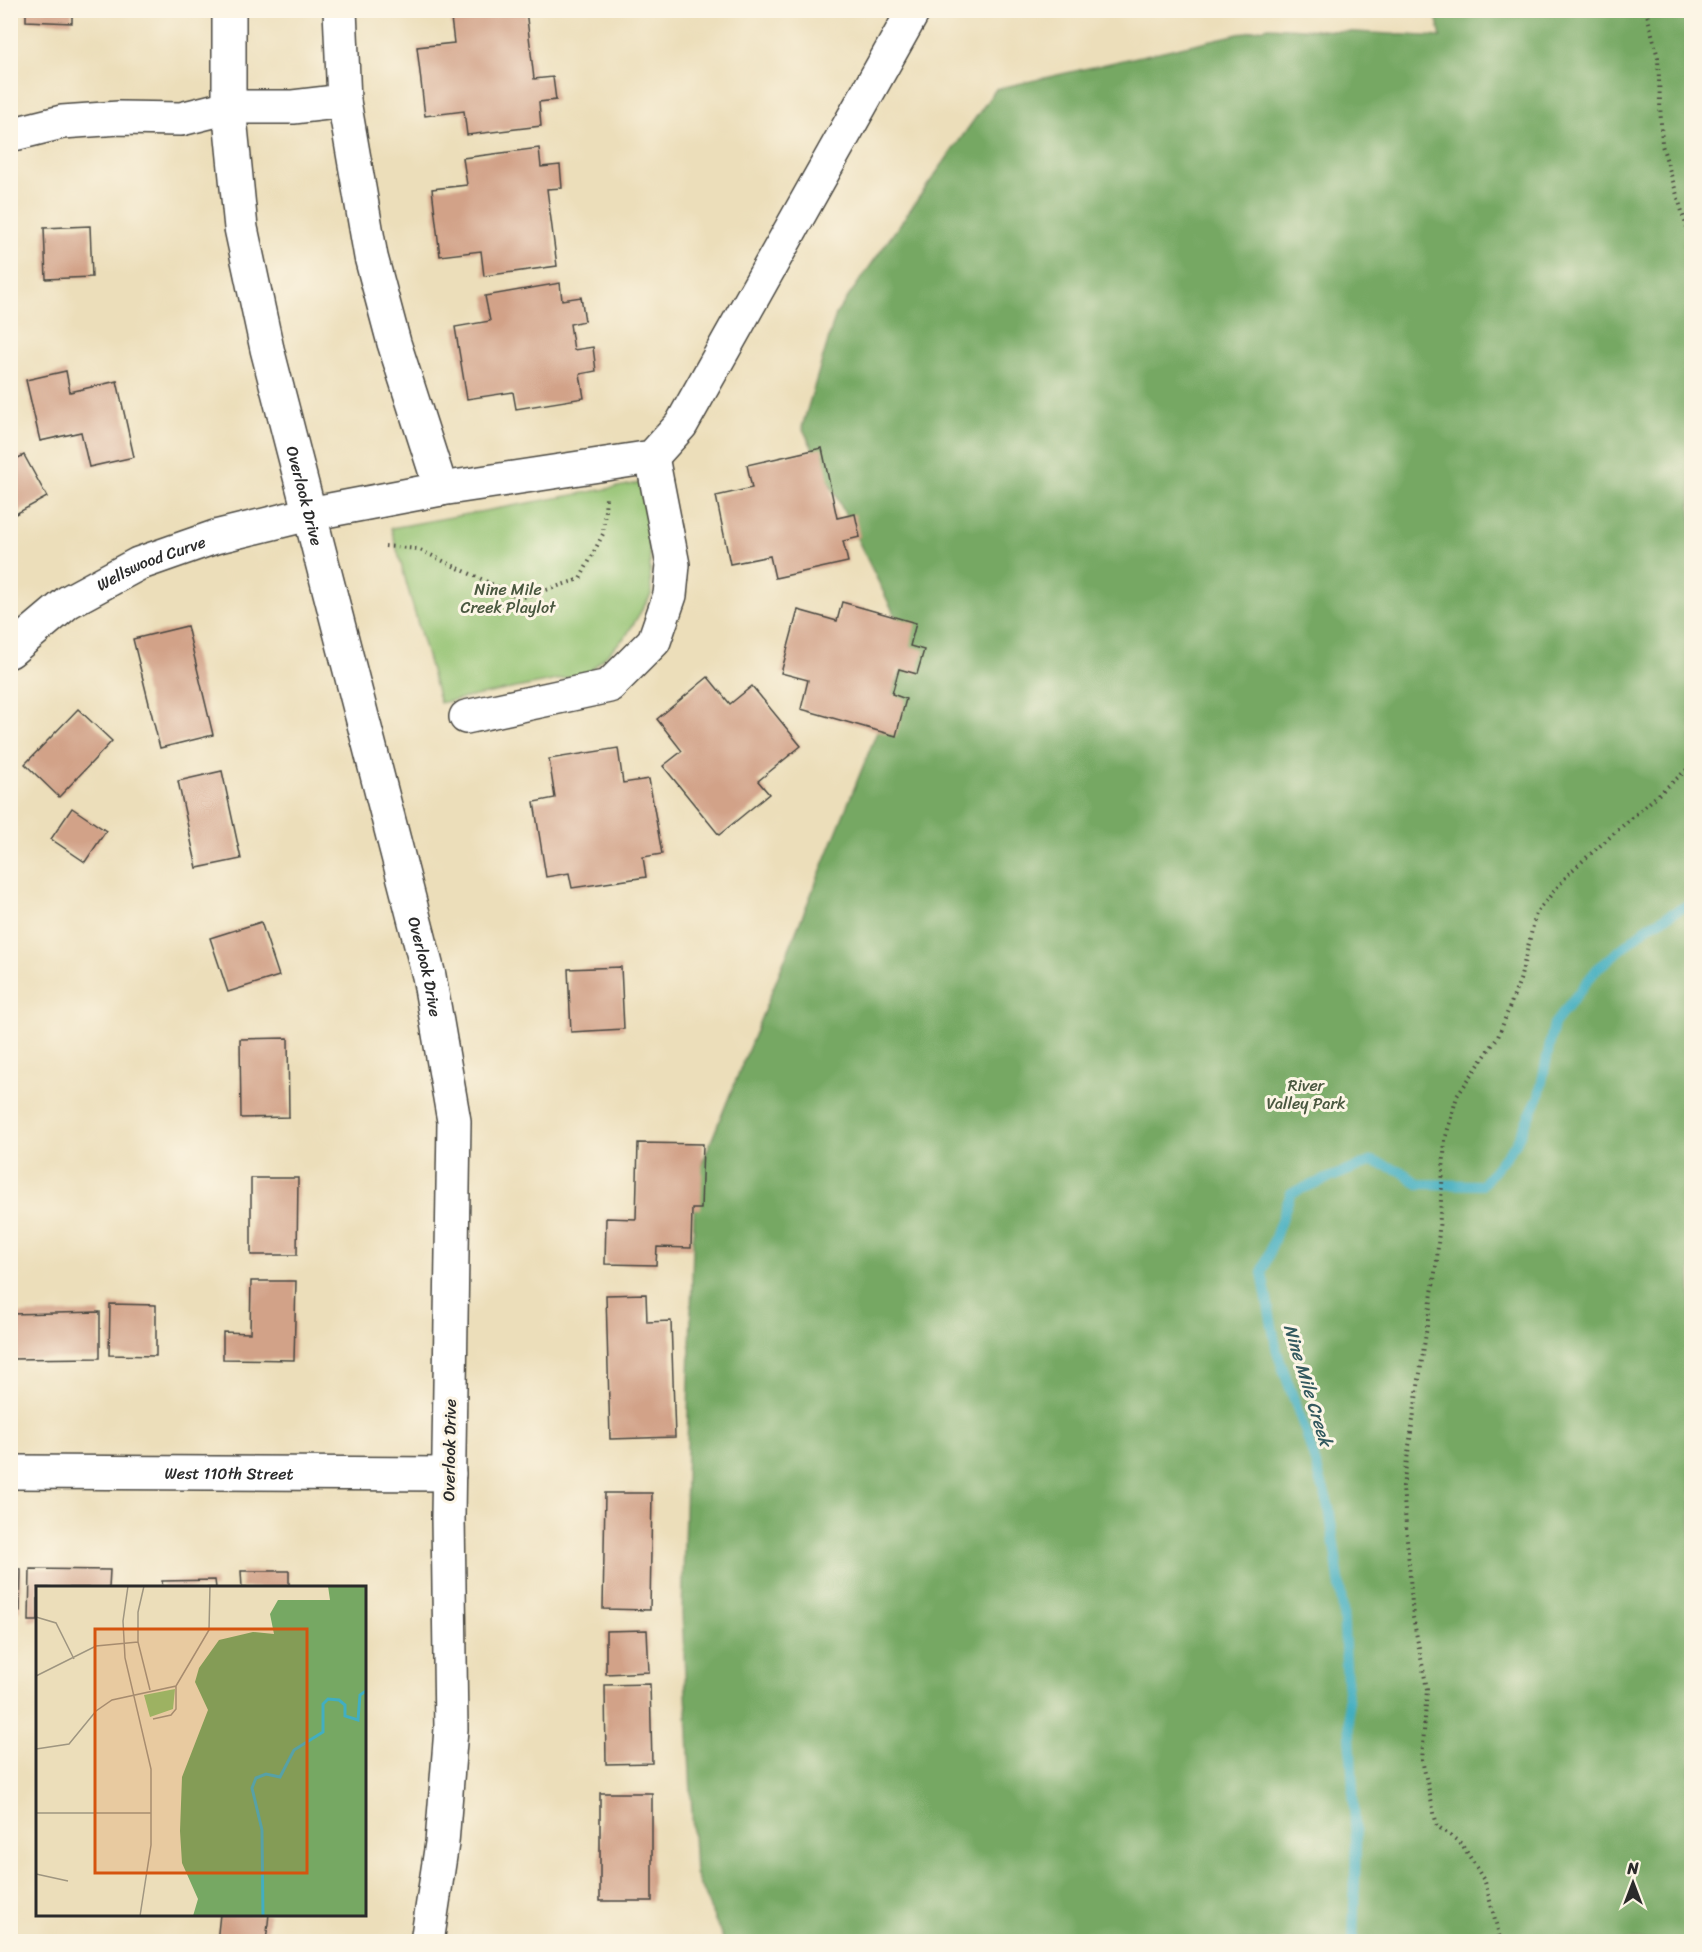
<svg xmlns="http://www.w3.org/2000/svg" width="1702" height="1952" viewBox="0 0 1702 1952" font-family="Sriracha,sans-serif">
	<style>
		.green { fill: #93c271; stroke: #5f764e; stroke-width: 1.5 }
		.forest { fill: #76a863; stroke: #506a47; stroke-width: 1.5 }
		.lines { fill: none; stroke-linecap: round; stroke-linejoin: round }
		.stream { stroke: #42aec0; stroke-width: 10 }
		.building { fill: #d2a288 }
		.minor-casing { stroke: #484640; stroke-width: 36 }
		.path { stroke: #484640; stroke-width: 4; stroke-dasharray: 1.5 4.5; stroke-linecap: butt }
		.minor { stroke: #fff; stroke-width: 33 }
		.labels { text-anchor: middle; stroke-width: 6; stroke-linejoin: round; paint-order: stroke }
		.street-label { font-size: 16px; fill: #2b2b2b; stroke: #fcf5e5 }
		.park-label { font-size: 16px; fill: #4a5840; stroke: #fcf5e5 }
		.water-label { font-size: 18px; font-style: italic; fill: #33595f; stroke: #fcf5e5 }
		.inset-river { fill: none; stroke: #42aec0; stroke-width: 3 }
		.inset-road { fill: none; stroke: #9f9681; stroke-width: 1.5 }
		.view { fill: #d5540f; fill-opacity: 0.15; stroke: #d5540f; stroke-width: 3 }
		.inset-edge { fill: none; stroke: #2b2b2b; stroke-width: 3 }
	</style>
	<rect width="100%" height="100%" fill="#fcf5e5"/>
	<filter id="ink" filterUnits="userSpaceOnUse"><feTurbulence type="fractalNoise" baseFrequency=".0167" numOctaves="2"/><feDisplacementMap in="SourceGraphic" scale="12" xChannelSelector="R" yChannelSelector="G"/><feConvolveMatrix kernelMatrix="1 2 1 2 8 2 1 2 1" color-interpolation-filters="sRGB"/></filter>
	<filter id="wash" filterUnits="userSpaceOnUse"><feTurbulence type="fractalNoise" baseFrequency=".008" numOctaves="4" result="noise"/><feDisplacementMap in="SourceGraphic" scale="24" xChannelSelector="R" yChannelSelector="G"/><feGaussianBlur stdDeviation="1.35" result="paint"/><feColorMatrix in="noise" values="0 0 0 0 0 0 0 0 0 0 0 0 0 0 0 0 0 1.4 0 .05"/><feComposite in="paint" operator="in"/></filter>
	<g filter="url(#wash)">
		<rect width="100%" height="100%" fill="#ecdeba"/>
		<path class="green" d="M639 483 649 528 651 595 626 636 587 674 440 703 391 528Z"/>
		<path class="forest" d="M1435 11H1691V1941H724L695 1873 682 1613 695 1181 911 648 802 427 836 314 996 89 1269 27 1441 37Z"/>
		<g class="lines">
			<path class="stream" d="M1353 1942 1356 1843 1343 1610 1329 1507 1306 1433 1277 1352 1262 1273 1291 1193 1372 1161 1401 1171 1418 1184 1482 1185 1516 1143 1539 1096 1554 1024 1597 969 1649 926 1692 903"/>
		</g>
		<g id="blocks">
			<g class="building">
				<path d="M26 10H72V23L26 21Z"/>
				<path d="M514 10H526L534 79 553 77 556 100 539 102 541 126 467 135 464 111 425 116 417 47 454 43 451 18Z"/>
				<path d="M539 148 541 167 560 165 562 188 547 189 557 266 484 276 481 251 440 256 432 189 467 185 463 158Z"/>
				<path d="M90 226 92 277 46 279 44 228Z"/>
				<path d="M560 283 562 300 581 297 585 321 570 324 574 350 593 347 596 371 580 374 584 398 516 409 513 392 467 399 455 327 490 321 485 296Z"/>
				<path d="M66 371 70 392 117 381 134 457 89 467 81 432 40 441 26 380Z"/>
				<path d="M822 448 837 518 855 514 860 537 843 541 848 562 775 578 770 556 730 564 716 496 752 488 747 465Z"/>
				<path d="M24 455 47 497 10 517V462Z"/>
				<path d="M842 602 916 623 910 646 924 650 917 674 899 669 892 694 906 699 896 736 801 709 808 680 781 673 798 610 837 621Z"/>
				<path d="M187 626 213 735 160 748 133 639Z"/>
				<path d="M708 677 730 704 752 686 801 746 758 781 769 794 719 835 663 766 682 751 657 719Z"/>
				<path d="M78 709 112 741 59 797 25 764Z"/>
				<path d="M618 748 623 783 649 779 662 854 643 857 646 877 572 888 569 873 546 877 534 802 555 798 549 759Z"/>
				<path d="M222 771 241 859 197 868 178 781Z"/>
				<path d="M72 808 106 831 85 862 51 839Z"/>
				<path d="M261 922 279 976 228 992 210 938Z"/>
				<path d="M621 967 624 1029 571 1032 568 969Z"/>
				<path d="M288 1038 289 1117 241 1118 240 1039Z"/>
				<path d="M638 1143 703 1144 701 1209H692L691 1248 657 1247 656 1265 605 1264 606 1218 636 1219Z"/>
				<path d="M251 1178H298L297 1255H251Z"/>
				<path d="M251 1281H296L294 1360 223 1359V1332L250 1333Z"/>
				<path d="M646 1294 647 1322 671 1321 675 1437 610 1439 606 1295Z"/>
				<path d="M110 1304 156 1305V1356L109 1355Z"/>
				<path d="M100 1312V1358L10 1359V1314Z"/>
				<path d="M605 1493H652L650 1610 603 1609Z"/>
				<path d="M10 1569H21L20 1611H10Z"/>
				<path d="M30 1569 110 1570 109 1588H38V1621H29Z"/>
				<path d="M241 1571H289V1588H242Z"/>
				<path d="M215 1580 216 1588H163L162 1581Z"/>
				<path d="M647 1630 649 1672 606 1674V1631Z"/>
				<path d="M650 1684 652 1763 606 1764 605 1685Z"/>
				<rect x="600" y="1793" width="52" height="108"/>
				<path d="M220 1914H269L266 1942H217Z"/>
			</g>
		</g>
	</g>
	<g filter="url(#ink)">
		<use href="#blocks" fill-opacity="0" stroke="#484640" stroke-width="1.5"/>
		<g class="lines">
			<defs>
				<g id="minor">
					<path id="s1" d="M229 10V107L241 228 267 349 429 976 454 1121 448 1517 451 1729 442 1843 427 1942"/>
					<path d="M340 10 344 101 371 257 394 343 441 489"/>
					<path d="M10 135 62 122 119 118 181 119 229 107H293L344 101"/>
					<path id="s2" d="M10 651 68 602 138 564 215 537 309 514 441 489 652 457 681 425 914 10"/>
					<path d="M466 717 609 686 654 641 670 595 673 565 652 457"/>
					<path id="s3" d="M10 1472 449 1474"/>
				</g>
			</defs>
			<use href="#minor" class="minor-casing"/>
			<g class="path">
				<path d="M1646 10 1658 58 1662 145 1692 245"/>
				<path d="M385 546 418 549 521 598 580 579 603 534 606 498"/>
				<path d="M1501 1942 1485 1882 1462 1844 1437 1826 1422 1760 1427 1689 1413 1617 1403 1486 1437 1260 1445 1140 1457 1096 1498 1037 1520 980 1536 913 1570 872 1692 765"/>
			</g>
			<use href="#minor" class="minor"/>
		</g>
	</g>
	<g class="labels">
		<g class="street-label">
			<text dy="6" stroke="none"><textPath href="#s1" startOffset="494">Overlook Drive</textPath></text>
			<text dy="6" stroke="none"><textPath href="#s2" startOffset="168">Wellswood Curve</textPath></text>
			<text dy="6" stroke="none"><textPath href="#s1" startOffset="980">Overlook Drive</textPath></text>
			<text transform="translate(449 1450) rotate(-89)" y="6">Overlook Drive</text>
			<text dy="6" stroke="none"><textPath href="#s3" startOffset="219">West 110th Street</textPath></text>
		</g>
		<g class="park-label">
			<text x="508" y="595">Nine Mile<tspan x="508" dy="18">Creek Playlot</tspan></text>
			<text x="1306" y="1091">River<tspan x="1306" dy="18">Valley Park</tspan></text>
		</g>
		<g class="water-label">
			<text transform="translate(1308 1385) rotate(73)" y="6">Nine Mile Creek</text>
		</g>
	</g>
	<g transform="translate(36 1586)">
		<rect width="330" height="330" fill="#ecdeba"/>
		<path d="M139 103 137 123 114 131 108 109Z" fill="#93c271"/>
		<path d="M292 0H330V330H157L162 313 146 277 144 245 146 191 172 124 159 96 163 82 183 54 217 46 238 48 234 28 242 14H294Z" fill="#76a863"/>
		<path class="inset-river" d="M227 330 226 244 216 202 220 192 230 188 244 191 258 164 287 146V118L292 113 303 114 309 119V130L322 134 324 109 330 105"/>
		<path class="inset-road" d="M92 0 87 35 89 72 115 183V259L104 330M108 0 102 26V56L114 104M0 31 20 37 38 73M0 90 60 60 102 56M117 133 135 129 140 123V100M0 163 33 158 60 125 76 114 140 100 173 44 174 0M0 227H115M0 288 32 295"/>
		<path class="view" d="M59 43H271V287H59Z"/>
		<rect width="330" height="330" class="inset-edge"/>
	</g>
	<rect width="1702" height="1952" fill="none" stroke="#fcf5e5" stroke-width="36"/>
	<g transform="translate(1633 1883)" stroke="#fcf5e5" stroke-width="4.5" paint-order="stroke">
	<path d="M0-4.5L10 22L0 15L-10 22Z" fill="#2b2b2b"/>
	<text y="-9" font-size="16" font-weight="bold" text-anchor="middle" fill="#2b2b2b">N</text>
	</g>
</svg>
